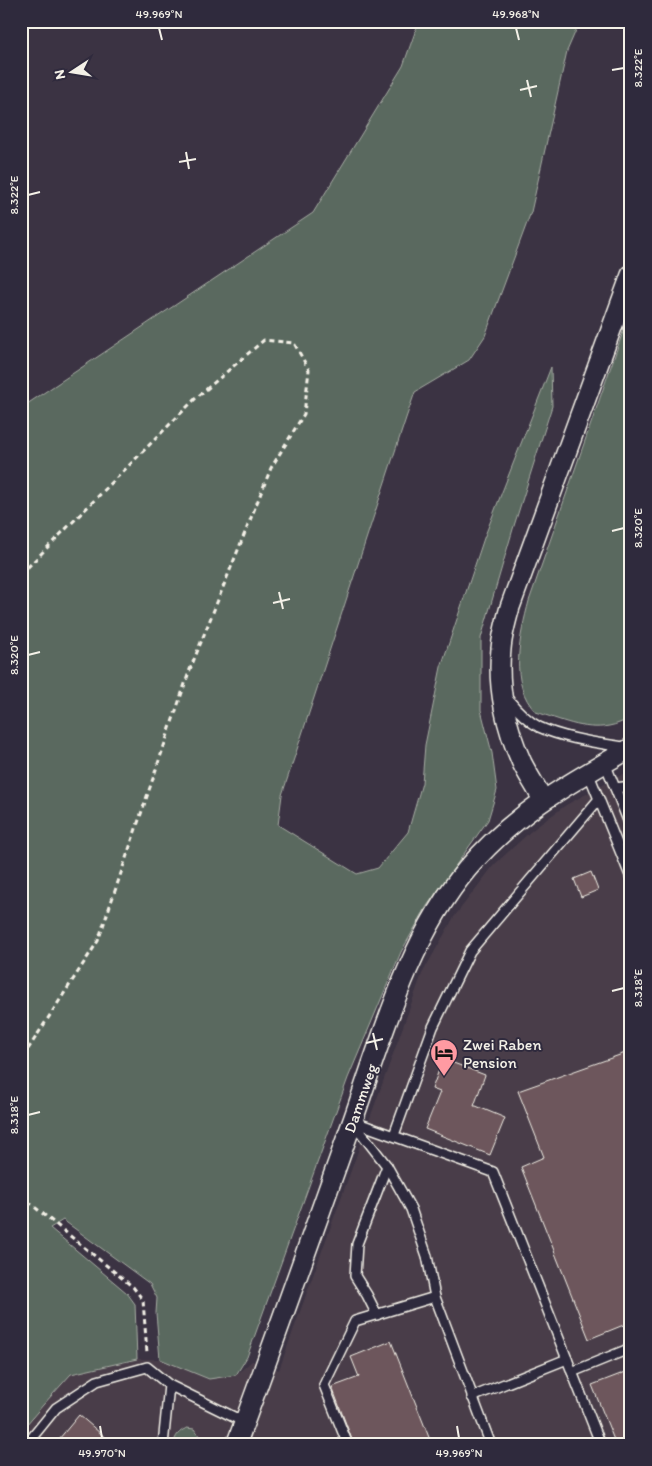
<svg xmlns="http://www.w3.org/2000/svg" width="652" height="1466" viewBox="0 0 652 1466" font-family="Itim,sans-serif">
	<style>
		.built { fill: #4a3e4a }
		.green { fill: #5a695f; stroke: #a7ada4 }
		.building { fill: #6d575b; stroke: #f4f1e8 }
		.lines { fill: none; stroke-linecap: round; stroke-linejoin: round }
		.service-casing { stroke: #f4f1e8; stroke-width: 12 }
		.minor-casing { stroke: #f4f1e8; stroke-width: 22 }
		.path { stroke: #f4f1e8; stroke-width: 3; stroke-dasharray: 5 4; stroke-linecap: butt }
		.service { stroke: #2f2a3d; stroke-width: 9 }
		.minor { stroke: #2f2a3d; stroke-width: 19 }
		.ticks { fill: none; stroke: #f4f1e8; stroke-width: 2 }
		.labels { text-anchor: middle; stroke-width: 4; stroke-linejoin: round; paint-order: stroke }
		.poi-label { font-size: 16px; fill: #f4f1e8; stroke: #2f2a3d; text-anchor: start }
		.street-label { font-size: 16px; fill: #f4f1e8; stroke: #2f2a3d }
		.neatline { fill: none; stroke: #f4f1e8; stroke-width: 2 }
		.ticks-label { font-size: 12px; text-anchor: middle; fill: #f4f1e8 }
	</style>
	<rect width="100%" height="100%" fill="#3b3343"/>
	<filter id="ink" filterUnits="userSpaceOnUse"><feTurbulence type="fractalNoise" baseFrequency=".02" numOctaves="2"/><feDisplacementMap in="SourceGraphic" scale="10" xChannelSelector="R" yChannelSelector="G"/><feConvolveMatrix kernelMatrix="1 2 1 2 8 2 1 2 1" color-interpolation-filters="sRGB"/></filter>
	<g filter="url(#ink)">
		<path class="built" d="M631 770V1445H222L200 1437 194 1429 179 1431 176 1436 173 1445H21V1431L43 1405 71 1374 137 1359H160L209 1379 236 1375 252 1361 279 1370 422 974 454 917 494 865 531 831 566 805Z"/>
		<g class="green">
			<path d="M419 21H580L567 51 531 212 485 336 469 360 415 392 406 418 282 795 278 825 357 874 378 868 408 832 422 783 425 745 441 667 484 538 551 367 552 406 513 529 481 638V710L492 753 497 790 488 820 427 906 401 952 348 1078 247 1357 236 1375 209 1379 160 1359 156 1313 157 1298 150 1284 63 1220 50 1228 127 1293 135 1304 137 1359 71 1374 43 1405 21 1431V408L313 213 403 66Z"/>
			<path d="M631 309V718C624 721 616 725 609 726 584 731 559 719 536 712 508 684 520 635 529 601Z"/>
			<path d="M187 1428 194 1429 200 1437 202 1445H173C176 1435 178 1432 187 1428Z"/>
		</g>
		<g class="building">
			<path d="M591 872 598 890 581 897 574 879Z"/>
			<path d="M631 1051V1322L589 1339 521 1167 544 1157 518 1091Z"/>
			<path d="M443 1059 485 1075 474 1106H476L505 1118 490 1155 425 1129 440 1092 432 1089Z"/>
			<path d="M391 1341 432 1445H354L332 1387 359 1377 351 1357Z"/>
			<path d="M631 1370V1445H616L592 1385Z"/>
			<path d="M79 1415 114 1445H54Z"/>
		</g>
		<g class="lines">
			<defs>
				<g id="service">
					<path d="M507 698C516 709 526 720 539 727 565 739 600 743 628 748"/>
					<path d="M605 763 631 828"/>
					<path d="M588 772 631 878"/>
					<path d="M615 788 631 786"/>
					<path d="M394 1135 433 1027 470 951 599 799"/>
					<path d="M377 1315 367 1295 355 1276 357 1244 387 1166"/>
					<path d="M572 1372 631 1348"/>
					<path d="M472 1397 567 1359"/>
					<path d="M26 1445 56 1408 97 1381 147 1367 169 1385 244 1422"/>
					<path d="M163 1445 169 1385"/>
					<path d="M348 1445 324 1385 355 1321 435 1297"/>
					<path d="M491 1445 435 1297 427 1256 411 1209 387 1166 352 1121 493 1172 601 1445"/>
				</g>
				<g id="minor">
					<path d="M543 800C536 787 528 775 522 763 506 728 497 687 501 649 502 635 506 621 510 607L631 275"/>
					<path d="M236 1445C276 1337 314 1229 353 1120 382 1037 410 936 468 868 516 812 568 784 631 748"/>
				</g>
			</defs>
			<use href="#service" class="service-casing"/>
			<use href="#minor" class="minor-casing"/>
			<g class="path">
				<path d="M21 574 195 399 264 340 294 343 309 370 304 414 271 468 189 672 98 941 21 1060"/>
				<path d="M21 1196 133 1287 143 1300 147 1353"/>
			</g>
			<use href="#service" class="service"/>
			<use href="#minor" class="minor"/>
		</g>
	</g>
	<path class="ticks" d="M159 28 162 40M516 28 519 40M612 70 624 68M527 80 531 97M520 90 537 86M186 152 189 169M179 162 196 159M28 195 40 192M612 531 624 528M279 592 283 609M273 603 290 599M28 655 40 652M612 991 624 988M373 1033 377 1050M366 1043 383 1039M28 1115 40 1112M100 1426 102 1438M457 1426 459 1438"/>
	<defs>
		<symbol id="hotel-pin" viewBox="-11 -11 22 30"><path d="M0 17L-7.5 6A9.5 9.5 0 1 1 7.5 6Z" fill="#ff9aa2" stroke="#2f2a3d"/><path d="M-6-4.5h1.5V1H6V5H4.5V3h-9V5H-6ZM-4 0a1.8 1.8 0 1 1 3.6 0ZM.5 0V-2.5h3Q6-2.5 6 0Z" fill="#111"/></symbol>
	</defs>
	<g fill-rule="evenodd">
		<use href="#hotel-pin" x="428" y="1037" width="32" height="43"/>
	</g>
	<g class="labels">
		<g class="poi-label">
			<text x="463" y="1050">Zwei Raben<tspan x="463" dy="18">Pension</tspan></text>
		</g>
		<g class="street-label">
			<text transform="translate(360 1098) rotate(-71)" y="6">Dammweg</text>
		</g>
	</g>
	<rect width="652" height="1466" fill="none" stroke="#2f2a3d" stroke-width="55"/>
	<g transform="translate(72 72) rotate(258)" stroke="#2f2a3d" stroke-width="4" paint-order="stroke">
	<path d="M0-4L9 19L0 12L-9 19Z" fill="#f4f1e8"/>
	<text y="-8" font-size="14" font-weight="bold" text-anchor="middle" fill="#f4f1e8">N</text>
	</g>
	<rect x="28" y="28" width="596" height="1410" class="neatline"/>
	<g class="ticks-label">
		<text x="159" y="18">49.969°N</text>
		<text x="516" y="18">49.968°N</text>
		<text transform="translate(638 68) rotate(-90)" y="4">8.322°E</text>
		<text transform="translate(14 195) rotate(-90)" y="4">8.322°E</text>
		<text transform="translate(638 528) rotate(-90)" y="4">8.320°E</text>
		<text transform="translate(14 655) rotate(-90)" y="4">8.320°E</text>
		<text transform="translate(638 988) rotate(-90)" y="4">8.318°E</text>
		<text transform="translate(14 1115) rotate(-90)" y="4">8.318°E</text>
		<text x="102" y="1457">49.970°N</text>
		<text x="459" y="1457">49.969°N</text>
	</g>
</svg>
